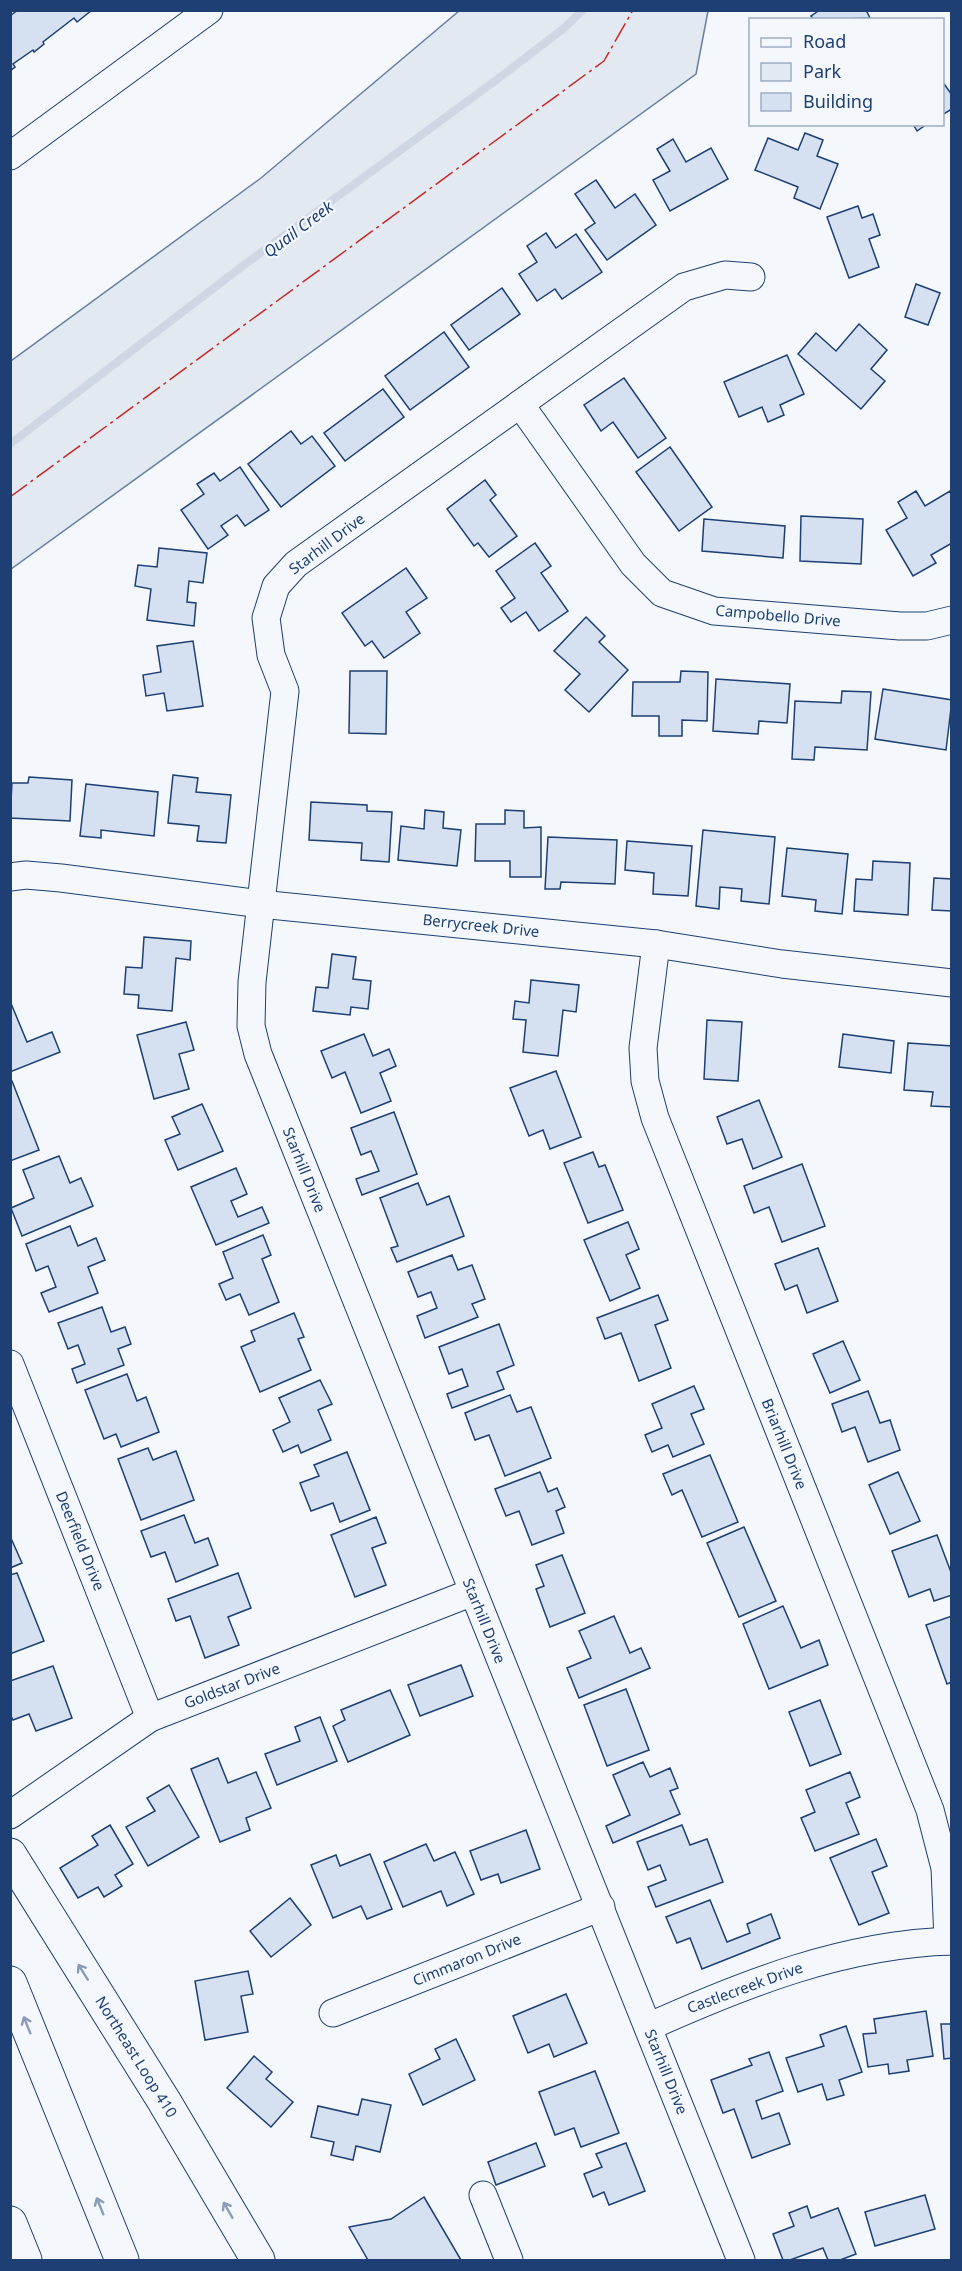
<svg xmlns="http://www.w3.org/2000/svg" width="962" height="2271" viewBox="0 0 962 2271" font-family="'Noto Sans',sans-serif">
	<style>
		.green { fill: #e3e9f0; stroke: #687fa3; stroke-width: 1.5 }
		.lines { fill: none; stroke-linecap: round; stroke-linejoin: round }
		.stream { stroke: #cfd7e4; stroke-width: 8 }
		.building { fill: #d5e0f0; stroke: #1d3f73; stroke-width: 1.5 }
		.minor-casing { stroke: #1d3f73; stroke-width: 29 }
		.major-casing { stroke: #1d3f73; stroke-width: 35 }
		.highway-casing { stroke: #1d3f73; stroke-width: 35 }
		.minor { stroke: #f4f7fb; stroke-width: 27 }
		.major { stroke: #f4f7fb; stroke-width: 33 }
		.highway { stroke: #f4f7fb; stroke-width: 33 }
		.power { stroke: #c62828; stroke-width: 1.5; stroke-dasharray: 21 4.5 3 4.5; stroke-linecap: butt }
		.oneway { stroke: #889bb7 }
		.labels { text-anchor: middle; stroke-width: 4.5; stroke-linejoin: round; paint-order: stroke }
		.street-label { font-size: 15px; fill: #1d3f73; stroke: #f4f7fb }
		.water-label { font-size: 16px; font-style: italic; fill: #1d3f73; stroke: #f4f7fb }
	</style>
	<rect width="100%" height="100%" fill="#f4f7fb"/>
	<path class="green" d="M459 11H708L696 74 11 569V361L261 178Z"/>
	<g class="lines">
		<path class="stream" d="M10 444 240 268 499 78 563 29 583 10"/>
	</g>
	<g class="building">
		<path d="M18 10H92L77 22 74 18 43 42 44 44 34 52 33 50 13 64 15 67 10 71V16Z"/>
		<path d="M820 10H866L870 18 814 20 811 16Z"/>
		<path d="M942 81 952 95V109L942 115Z"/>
		<path d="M913 124H927L917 131Z"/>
		<path d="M805 133 823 140 817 156 838 164 820 209 794 198 798 187 755 170 768 138 798 150Z"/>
		<path d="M673 139 686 162 711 148 728 179 670 211 653 180 670 171 657 149Z"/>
		<path d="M596 180 615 208 635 194 656 225 607 260 585 230 595 223 575 194Z"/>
		<path d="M858 206 862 218 873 214 880 235 869 239 879 267 849 278 827 217Z"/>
		<path d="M546 233 556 248 576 234 602 272 562 299 555 289 537 301 519 274 537 262 527 246Z"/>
		<path d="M916 284 940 293 928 325 905 317Z"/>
		<path d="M502 288 520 314 469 350 451 325Z"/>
		<path d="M859 324 887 350 871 369 885 381 861 409 798 354 816 333 836 351Z"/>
		<path d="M444 332 469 367 410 410 385 376Z"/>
		<path d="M787 355 804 394 780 405 784 415 768 422 762 407 739 417 724 382Z"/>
		<path d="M624 378 666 438 638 458 613 422 601 431 584 405Z"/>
		<path d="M383 389 404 417 345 461 324 433Z"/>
		<path d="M291 431 301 444 312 436 335 466 281 507 248 464Z"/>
		<path d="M670 447 712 507 679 531 636 472Z"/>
		<path d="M240 467 269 510 245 526 237 515 221 526 228 535 208 549 181 510 204 494 197 484 214 473 220 481Z"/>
		<path d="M485 480 496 495 490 500 517 536 489 557 478 543 474 546 447 509Z"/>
		<path d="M916 491 925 506 950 491 952 494V543L931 555 936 563 913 576 886 530 907 518 898 502Z"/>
		<path d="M801 516 863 519 861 564 800 561Z"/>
		<path d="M704 519 785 526 783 558 702 551Z"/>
		<path d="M535 543 551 566 541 573 568 611 539 631 526 612 511 622 501 608 515 598 496 571Z"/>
		<path d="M159 548 207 553 203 583 189 581 187 602 196 603 194 626 147 620 151 589 135 586 138 565 157 567Z"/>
		<path d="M406 568 427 598 406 612 420 633 384 658 372 641 365 646 342 613Z"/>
		<path d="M586 617 605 636 599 642 628 670 589 712 565 690 580 674 554 651Z"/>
		<path d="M193 641 203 706 167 711 164 693 146 696 143 675 161 672 157 646Z"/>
		<path d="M350 671H387L386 734 349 733Z"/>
		<path d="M681 671 708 672 707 721 682 720V736H659V716H632L633 682H680Z"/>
		<path d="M716 679 790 684 787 723 759 721 758 734 713 731Z"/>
		<path d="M883 689 952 700 946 750 875 739Z"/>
		<path d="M842 691 871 692 867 750 815 747 814 760 792 759 795 701 841 703Z"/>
		<path d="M173 775 198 778 196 792 231 795 226 843 197 841 199 826 168 823Z"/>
		<path d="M29 777 72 780 70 821 10 818 12 783H28Z"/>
		<path d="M86 784 158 792 154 836 101 830V838L80 836Z"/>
		<path d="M311 802 367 805V811L392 812 389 862 361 860 362 843 309 840Z"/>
		<path d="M425 810 444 812 443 828 461 830 457 866 398 860 401 826 424 829Z"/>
		<path d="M505 810 524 811V828L541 827V877H510V861H475L476 824H505Z"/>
		<path d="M703 830 775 837 769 904 741 901 742 889 720 887 719 909 696 906Z"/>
		<path d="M548 837 617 840 615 884 561 882 560 889H545Z"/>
		<path d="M627 841 692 846 688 896 653 894 654 873 625 870Z"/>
		<path d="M787 848 848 854 842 914 815 911 816 900 782 896Z"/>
		<path d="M873 861 910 863 908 915 854 911 856 879 872 880Z"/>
		<path d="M934 878 952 879V911L932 910Z"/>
		<path d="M144 937 191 941 190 960 176 958 172 1011 138 1008 139 995 124 994 126 967 142 968Z"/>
		<path d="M332 954 356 957 353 979 371 981 368 1009 351 1007 350 1015 313 1011 316 987 328 988Z"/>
		<path d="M531 980 579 985 576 1012 563 1010 558 1056 523 1052 526 1020 513 1019 515 1001 529 1003Z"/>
		<path d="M10 1001 27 1042 52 1032 60 1052 10 1072Z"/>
		<path d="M707 1020 742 1022 738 1081 704 1079Z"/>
		<path d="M186 1022 194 1050 179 1054 189 1089 154 1099 137 1035Z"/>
		<path d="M364 1034 373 1056 389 1049 396 1066 380 1073 391 1101 361 1113 345 1072 332 1078 321 1051Z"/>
		<path d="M843 1034 894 1041 891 1073 839 1067Z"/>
		<path d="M908 1043 952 1046V1107L931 1106 933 1092 904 1090Z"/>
		<path d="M556 1071 581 1137 550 1149 543 1130 529 1136 510 1088Z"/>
		<path d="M10 1081H12L39 1150 10 1161Z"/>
		<path d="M759 1100 782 1157 753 1169 742 1139 727 1144 717 1117Z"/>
		<path d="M202 1104 223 1151 178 1170 165 1140 180 1134 172 1117Z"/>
		<path d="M394 1112 417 1174 362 1195 356 1179 379 1171 371 1151 361 1155 351 1128Z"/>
		<path d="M593 1152 599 1167 605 1165 623 1210 588 1223 564 1163Z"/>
		<path d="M59 1156 70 1183 81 1178 93 1206 22 1236 11 1208 34 1198 23 1170Z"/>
		<path d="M802 1164 825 1226 782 1242 769 1207 754 1213 744 1186Z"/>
		<path d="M236 1168 247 1194 231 1201 238 1217 262 1207 269 1223 216 1245 191 1187Z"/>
		<path d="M418 1183 427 1205 449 1196 464 1236 397 1262 391 1248 398 1246 380 1198Z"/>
		<path d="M628 1222 639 1249 626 1255 640 1288 610 1301 584 1240Z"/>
		<path d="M70 1226 78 1246 96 1238 105 1260 88 1267 98 1293 49 1312 41 1293 56 1287 48 1266 36 1271 26 1244Z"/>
		<path d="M263 1235 271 1255 262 1259 279 1302 249 1315 240 1294 226 1300 219 1284 233 1278 223 1252Z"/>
		<path d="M818 1248 838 1301 807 1313 797 1285 785 1290 775 1264Z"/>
		<path d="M452 1255 458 1270 472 1265 485 1299 472 1304 478 1317 425 1338 417 1316 437 1308 431 1292 418 1297 408 1272Z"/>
		<path d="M658 1295 668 1320 655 1325 671 1368 639 1381 621 1333 605 1339 597 1318Z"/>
		<path d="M102 1307 111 1332 125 1327 131 1344 118 1349 124 1365 77 1383 72 1369 85 1364 78 1345 68 1349 58 1323Z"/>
		<path d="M294 1313 304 1337 298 1339 311 1370 260 1392 241 1347 255 1341 251 1331Z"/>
		<path d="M499 1324 514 1365 497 1372 504 1389 452 1408 447 1394 468 1386 462 1369 449 1374 439 1347Z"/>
		<path d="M843 1341 860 1380 830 1393 813 1354Z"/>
		<path d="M127 1374 137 1401 146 1397 159 1432 121 1447 116 1434 104 1439 85 1390Z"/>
		<path d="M320 1380 332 1404 318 1410 331 1440 301 1453 298 1445 283 1452 273 1430 290 1422 279 1398Z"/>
		<path d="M694 1386 704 1409 691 1414 704 1444 673 1457 668 1445 652 1452 645 1435 662 1428 652 1404Z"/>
		<path d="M868 1391 880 1423 890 1420 900 1450 868 1462 855 1427 842 1432 832 1404Z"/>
		<path d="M510 1395 517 1412 531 1407 551 1458 505 1476 489 1435 475 1440 465 1413Z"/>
		<path d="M148 1448 153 1460 176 1451 194 1500 141 1520 118 1459Z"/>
		<path d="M347 1452 370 1510 340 1522 333 1503 311 1511 300 1483 319 1476 314 1465Z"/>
		<path d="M710 1455 738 1522 702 1537 682 1490 672 1495 663 1474Z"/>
		<path d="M540 1472 548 1492 557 1488 565 1507 556 1511 564 1533 532 1545 519 1511 506 1516 495 1489Z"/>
		<path d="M898 1472 920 1521 890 1534 869 1485Z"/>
		<path d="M184 1515 195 1543 208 1538 218 1565 176 1582 165 1552 151 1557 141 1531Z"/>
		<path d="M376 1517 386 1543 372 1548 386 1585 355 1597 331 1535Z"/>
		<path d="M744 1527 776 1601 739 1617 707 1543Z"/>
		<path d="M937 1535 952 1575V1595L934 1601 930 1589 909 1597 892 1551Z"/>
		<path d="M10 1536 22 1563 10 1568Z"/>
		<path d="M562 1555 585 1613 550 1627 536 1589 544 1586 536 1565Z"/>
		<path d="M17 1573 44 1641 10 1654V1575Z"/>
		<path d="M238 1573 251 1608 228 1617 239 1645 205 1658 190 1616 176 1621 168 1599Z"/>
		<path d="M783 1606 801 1648 819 1640 828 1665 769 1689 743 1624Z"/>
		<path d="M614 1616 630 1653 641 1648 650 1668 579 1698 567 1668 591 1658 579 1631Z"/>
		<path d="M952 1616V1682L947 1684 926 1625Z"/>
		<path d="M461 1665 473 1696 420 1716 408 1685Z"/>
		<path d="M53 1666 72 1718 36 1731 29 1714 13 1720 10 1714V1681Z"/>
		<path d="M626 1689 649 1750 607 1766 584 1705Z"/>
		<path d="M390 1690 410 1735 348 1762 333 1726 345 1720 341 1710Z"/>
		<path d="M820 1700 841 1754 810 1766 789 1712Z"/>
		<path d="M320 1717 337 1761 277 1785 265 1754 300 1741 295 1727Z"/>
		<path d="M218 1758 228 1783 256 1772 271 1808 246 1818 250 1830 220 1842 191 1769Z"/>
		<path d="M643 1762 650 1777 670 1768 678 1788 670 1791 680 1814 613 1843 606 1826 630 1815 613 1775Z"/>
		<path d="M850 1772 860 1797 846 1803 859 1834 815 1851 801 1818 815 1812 806 1790Z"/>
		<path d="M169 1785 199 1837 148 1866 126 1827 155 1811 147 1798Z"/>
		<path d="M110 1825 133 1864 115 1875 122 1886 104 1897 98 1887 78 1898 60 1868 98 1845 92 1836Z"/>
		<path d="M682 1825 690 1845 707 1839 723 1882 656 1907 648 1887 666 1880 660 1865 648 1870 637 1842Z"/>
		<path d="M526 1830 540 1869 501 1883 498 1874 481 1880 470 1851Z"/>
		<path d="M876 1839 887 1866 872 1872 889 1913 859 1925 830 1858Z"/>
		<path d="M426 1844 434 1861 455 1852 474 1894 447 1906 441 1891 403 1907 384 1862Z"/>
		<path d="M370 1854 392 1909 367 1919 361 1906 333 1918 311 1865 336 1855 340 1866Z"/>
		<path d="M290 1898 311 1925 271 1957 250 1931Z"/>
		<path d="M710 1900 727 1942 750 1933 747 1924 771 1914 780 1938 702 1969 690 1938 677 1943 666 1917Z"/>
		<path d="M248 1971 253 1994 241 1996 248 2032 205 2040 195 1981Z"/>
		<path d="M566 1994 587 2043 554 2057 549 2044 528 2053 513 2016Z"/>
		<path d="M926 2011 933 2056 907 2060 909 2071 889 2074 888 2064 868 2067 863 2034 876 2033 874 2019Z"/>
		<path d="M941 2024H952V2058L944 2059Z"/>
		<path d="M846 2026 862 2072 839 2080 844 2095 827 2100 822 2084 798 2092 786 2058 824 2046 820 2035Z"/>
		<path d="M456 2039 475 2080 423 2105 409 2074 440 2059 435 2049Z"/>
		<path d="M769 2052 783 2091 756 2101 762 2119 779 2113 790 2144 752 2158 734 2109 723 2113 711 2080 752 2065 749 2059Z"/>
		<path d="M254 2056 272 2072 266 2079 293 2102 271 2127 227 2088Z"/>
		<path d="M595 2071 619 2133 581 2147 574 2128 555 2135 539 2092Z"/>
		<path d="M362 2099 391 2105 380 2152 356 2146 353 2160 331 2155 334 2142 311 2137 318 2106 358 2115Z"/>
		<path d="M536 2143 545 2166 496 2185 488 2162Z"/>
		<path d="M626 2143 645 2191 609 2205 604 2192 593 2197 584 2174 602 2167 596 2154Z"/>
		<path d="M925 2195 935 2229 875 2246 865 2212Z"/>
		<path d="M424 2197 461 2260H368L349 2227 391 2219Z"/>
		<path d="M807 2206 811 2218 838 2208 856 2254 840 2260H828L823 2248 790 2260H783L773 2234 794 2226 789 2213Z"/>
	</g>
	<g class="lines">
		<defs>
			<g id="minor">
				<path d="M10 156 209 10"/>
				<path d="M520 404 633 564 662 593 714 611 900 626H927L952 620"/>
				<path d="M10 877 26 875 61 878 260 904 656 944 782 964 952 983"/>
				<path d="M656 944 643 1048 645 1081 655 1118 930 1810 945 1868 948 1941"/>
				<path d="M10 1364 150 1718"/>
				<path d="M10 1815 150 1718 473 1592"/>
				<path d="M333 2013 601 1907"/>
				<path d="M648 2027C744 1984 844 1944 952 1941"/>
				<path d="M483 2195 509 2260"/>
				<path d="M741 2260 258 1054 251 1026 252 982 285 691 271 655 266 618 276 586 296 564 684 287 725 275 751 277"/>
			</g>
			<path id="major" d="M10 1855 164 2101 258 2260"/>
			<g id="highway">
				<path d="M10 1983 122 2260"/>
				<path d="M10 2223 25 2260"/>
			</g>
		</defs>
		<use href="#minor" class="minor-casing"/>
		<use href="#major" class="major-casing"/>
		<use href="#highway" class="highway-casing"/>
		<use href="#minor" class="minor"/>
		<use href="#major" class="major"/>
		<use href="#highway" class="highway"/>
		<path class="power" d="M10 497 604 61 633 10"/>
	</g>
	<defs><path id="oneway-shaft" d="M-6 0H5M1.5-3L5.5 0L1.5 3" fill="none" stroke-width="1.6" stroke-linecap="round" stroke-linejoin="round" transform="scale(1.5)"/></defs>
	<g class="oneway">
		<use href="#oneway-shaft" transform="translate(83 1972) rotate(-122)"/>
		<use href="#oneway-shaft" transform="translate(27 2025) rotate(-112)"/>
		<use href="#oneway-shaft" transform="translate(100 2206) rotate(-112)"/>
		<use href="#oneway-shaft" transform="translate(228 2210) rotate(-120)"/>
	</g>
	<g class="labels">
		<g class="street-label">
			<text transform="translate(327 544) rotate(-37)" y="5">Starhill Drive</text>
			<text transform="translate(778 616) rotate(5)" y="5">Campobello Drive</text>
			<text transform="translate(481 926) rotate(6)" y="5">Berrycreek Drive</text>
			<text transform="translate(304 1170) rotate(68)" y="5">Starhill Drive</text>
			<text transform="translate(784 1444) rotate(68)" y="5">Briarhill Drive</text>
			<text transform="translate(80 1541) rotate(68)" y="5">Deerfield Drive</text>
			<text transform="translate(484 1621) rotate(68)" y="5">Starhill Drive</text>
			<text transform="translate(232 1686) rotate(-21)" y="5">Goldstar Drive</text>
			<text transform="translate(467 1960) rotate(-22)" y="5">Cimmaron Drive</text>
			<text transform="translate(745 1988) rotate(-20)" y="5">Castlecreek Drive</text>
			<text transform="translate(136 2057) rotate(58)" y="5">Northeast Loop 410</text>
			<text transform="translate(666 2072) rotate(68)" y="5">Starhill Drive</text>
		</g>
		<g class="water-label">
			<text transform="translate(298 229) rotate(-37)" y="6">Quail Creek</text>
		</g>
	</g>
	<rect width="962" height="2271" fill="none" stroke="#1d3f73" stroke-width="24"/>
	<rect x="749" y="18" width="195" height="108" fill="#f4f7fb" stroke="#9eadc5" stroke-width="1.5"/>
	<rect x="761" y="38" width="30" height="9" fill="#f4f7fb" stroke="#9eadc5" stroke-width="1.5"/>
	<text x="803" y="48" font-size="18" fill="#1d3f73">Road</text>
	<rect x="761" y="63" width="30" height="18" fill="#e3e9f0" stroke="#9eadc5" stroke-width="1.5"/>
	<text x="803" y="78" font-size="18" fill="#1d3f73">Park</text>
	<rect x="761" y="93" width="30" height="18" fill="#d5e0f0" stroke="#9eadc5" stroke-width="1.5"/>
	<text x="803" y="108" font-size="18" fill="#1d3f73">Building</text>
</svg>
